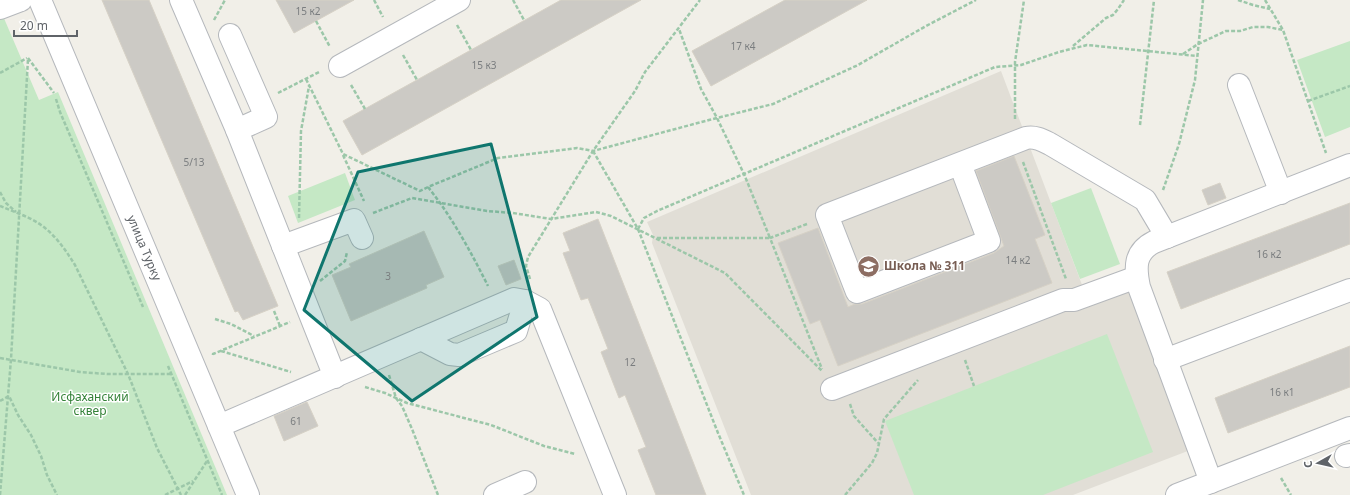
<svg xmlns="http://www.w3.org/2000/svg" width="1350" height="495" viewBox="0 0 1350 495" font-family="'Noto Sans',sans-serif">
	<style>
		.education { fill: #e1ded6 }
		.green { fill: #c5e8c5 }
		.building { fill: #cccac5; stroke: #d6d1c6 }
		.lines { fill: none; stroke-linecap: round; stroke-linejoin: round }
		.minor-casing { stroke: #b5b8bc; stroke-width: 24 }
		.path { stroke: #9cc7a9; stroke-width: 2.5; stroke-dasharray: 4 2; stroke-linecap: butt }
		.minor { stroke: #fff; stroke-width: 22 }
		.marked { fill: #0f766e; fill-opacity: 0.2; stroke: #0f766e; stroke-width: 3; stroke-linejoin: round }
		.labels { text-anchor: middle; stroke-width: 3; stroke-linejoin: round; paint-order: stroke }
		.number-label { font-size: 10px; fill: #7a7d7f }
		.street-label { font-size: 12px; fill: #5f6368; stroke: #fff }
		.education-label { font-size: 12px; font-weight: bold; fill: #785e54; stroke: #fff; text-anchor: start }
		.park-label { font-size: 12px; fill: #348238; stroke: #fff }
	</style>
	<rect width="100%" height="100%" fill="#f1efe8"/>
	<path class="education" d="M1001 71 1090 306 1134 289 1193 449 1073 495H751L652 243 653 235 647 222Z"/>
	<g class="green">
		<path d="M3 16 39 100 58 92 227 495H0V17Z"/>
		<path d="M1350 41V127L1325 137 1297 60Z"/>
		<path d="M345 173 355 200 298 223 288 196Z"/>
		<path d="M1091 188 1120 264 1080 279 1051 203Z"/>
		<path d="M1107 334 1153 452 1043 495H914L885 421Z"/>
	</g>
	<g class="building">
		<path d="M102 0H149L278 306 243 320 238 311 235 312Z"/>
		<path d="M276 0H354L294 33Z"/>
		<path d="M561 0H641L362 155 343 121Z"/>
		<path d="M785 0H867L711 86 692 51Z"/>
		<path d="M1014 156 1045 235 1035 239 1052 283 838 366 820 320 810 324 778 243 818 228 848 307 855 304H862L994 253 1004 246 976 171Z"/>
		<path d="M1220 183 1226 198 1208 205 1202 190Z"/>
		<path d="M1350 203V244L1181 309 1167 272Z"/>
		<path d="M598 219 706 495H656L638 450 646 447 625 395 619 398 601 352 608 349 588 298 581 300 563 253 570 251 563 233Z"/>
		<path d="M424 231 444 277 426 285 427 288 351 321 332 275 351 267 349 264Z"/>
		<path d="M514 260 521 279 506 285 498 266Z"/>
		<path d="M1350 346V387L1228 433 1215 398Z"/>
		<path d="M307 402 318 426 284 441 274 416Z"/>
	</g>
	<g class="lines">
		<defs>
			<g id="minor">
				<path id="s1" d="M40 0 248 495"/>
				<path d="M181 0 237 130 335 377"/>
				<path d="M0 8 21 0"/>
				<path d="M230 35 266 117 237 130"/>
				<path d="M340 66 459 0"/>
				<path d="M1239 85 1281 193"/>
				<path d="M960 164 989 241 857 292 827 215 1026 138C1035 136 1042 140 1050 144L1145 200 1167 237"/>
				<path d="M283 246 354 220 362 238"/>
				<path d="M421 339 450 354 459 355 516 331 525 301"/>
				<path d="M1165 360 1350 290"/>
				<path d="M832 389 1063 300H1074L1137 277"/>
				<path d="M219 426 514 299 525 301 540 309 615 495"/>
				<path d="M1346 456 1350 455"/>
				<path d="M1211 482 1139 287C1135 268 1134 252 1154 242L1350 165"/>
				<path d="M495 495 525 482"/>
				<path d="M1177 495 1350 428"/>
			</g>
		</defs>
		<use href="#minor" class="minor-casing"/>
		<g class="path">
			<path d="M374 0 383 17"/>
			<path d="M513 0 524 20"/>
			<path d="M1238 0 1253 5 1270 9"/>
			<path d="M1265 0 1283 30 1326 153"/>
			<path d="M214 20 225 0"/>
			<path d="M316 21 330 47"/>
			<path d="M457 25 471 50"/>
			<path d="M1073 46 1106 18 1113 15 1118 9 1124 0"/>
			<path d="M1183 54 1198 44 1226 31H1240L1253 27H1268L1283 30"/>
			<path d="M403 55 417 80"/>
			<path d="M28 58 54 93"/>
			<path d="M0 73 27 58"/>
			<path d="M306 79 343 154 420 191 428 187 498 158 577 148 593 151 709 120 773 104 858 65 926 26 976 0"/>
			<path d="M351 85 365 109"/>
			<path d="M278 93 319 72"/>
			<path d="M56 99 60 112 143 307"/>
			<path d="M1308 101 1350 86"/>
			<path d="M1015 119V62L1024 0"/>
			<path d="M1140 125 1154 0"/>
			<path d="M593 151 638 229 718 433 744 495"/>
			<path d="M343 155 364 201"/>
			<path d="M1023 162 1066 279"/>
			<path d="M428 187C452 217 471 252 488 286"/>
			<path d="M1163 190 1179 144 1195 80 1203 0"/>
			<path d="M0 192 6 203 16 212"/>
			<path d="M0 206C12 211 27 216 38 223 54 233 65 249 75 265L128 374 157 448 181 495"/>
			<path d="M373 213 412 198 487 211 513 213 551 219 596 212 611 216 725 273 822 371"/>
			<path d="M299 218 301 131 309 86"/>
			<path d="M807 224 770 238 822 369"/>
			<path d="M638 229 644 218 657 211 995 67 1021 65 1059 52 1087 45 1197 56"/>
			<path d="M657 238H770L744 174 717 118 701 89 679 29"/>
			<path d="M530 279 526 266 528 257 593 151 635 91 645 72 700 0"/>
			<path d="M320 281 345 261 347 252"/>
			<path d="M274 311 280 326"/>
			<path d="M215 319 231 324 254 336"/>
			<path d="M221 351 291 372"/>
			<path d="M213 355V354L290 322"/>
			<path d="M0 358 80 372 107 374H172"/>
			<path d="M965 360 974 386"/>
			<path d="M168 366 222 495"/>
			<path d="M389 375 396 398 402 406 412 429 438 495"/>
			<path d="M365 387 385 393 407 403 491 425 544 446 575 454"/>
			<path d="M0 401 9 396 18 415 31 435 41 456 47 475 57 495"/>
			<path d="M850 404 854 416 878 443"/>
			<path d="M1281 478 1291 495"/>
			<path d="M0 495 11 359 28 59"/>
			<path d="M165 495 193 481"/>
			<path d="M185 495 207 461"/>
			<path d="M845 495 872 463 877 453 884 419 918 380"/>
		</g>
		<use href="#minor" class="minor"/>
	</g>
	<path class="marked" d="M491 144 537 317 412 401 304 310 358 172Z"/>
	<defs>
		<symbol id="school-disc" viewBox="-11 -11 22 22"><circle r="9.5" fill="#8d6e63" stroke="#fff"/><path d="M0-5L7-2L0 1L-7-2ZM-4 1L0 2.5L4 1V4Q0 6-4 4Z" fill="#fff"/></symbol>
	</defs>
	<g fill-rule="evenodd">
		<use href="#school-disc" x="856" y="254" width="25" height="25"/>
	</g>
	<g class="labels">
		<g class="number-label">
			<text x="308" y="15">15 к2</text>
			<text x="743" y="50">17 к4</text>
			<text x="484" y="69">15 к3</text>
			<text x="194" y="166">5/13</text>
			<text x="1269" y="258">16 к2</text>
			<text x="1018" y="264">14 к2</text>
			<text x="388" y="280">3</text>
			<text x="630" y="366">12</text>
			<text x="1282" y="396">16 к1</text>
			<text x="296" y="425">61</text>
		</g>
		<g class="street-label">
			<text dy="4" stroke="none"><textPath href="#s1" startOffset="269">улица Турку</textPath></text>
		</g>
		<g class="education-label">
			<text x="884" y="270">Школа № 311</text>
		</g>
		<g class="park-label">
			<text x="90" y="401">Исфаханский<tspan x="90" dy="14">сквер</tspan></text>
		</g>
	</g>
	<g transform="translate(1318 463) rotate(262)" stroke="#ffffff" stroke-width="3" paint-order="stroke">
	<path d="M0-3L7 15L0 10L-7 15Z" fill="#5f6368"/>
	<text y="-6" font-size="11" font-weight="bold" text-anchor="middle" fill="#5f6368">С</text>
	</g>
	<path d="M14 30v6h63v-6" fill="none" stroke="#5f6368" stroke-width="2"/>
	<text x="20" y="30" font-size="12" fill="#5f6368" stroke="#ffffff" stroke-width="3" paint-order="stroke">20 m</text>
</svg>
